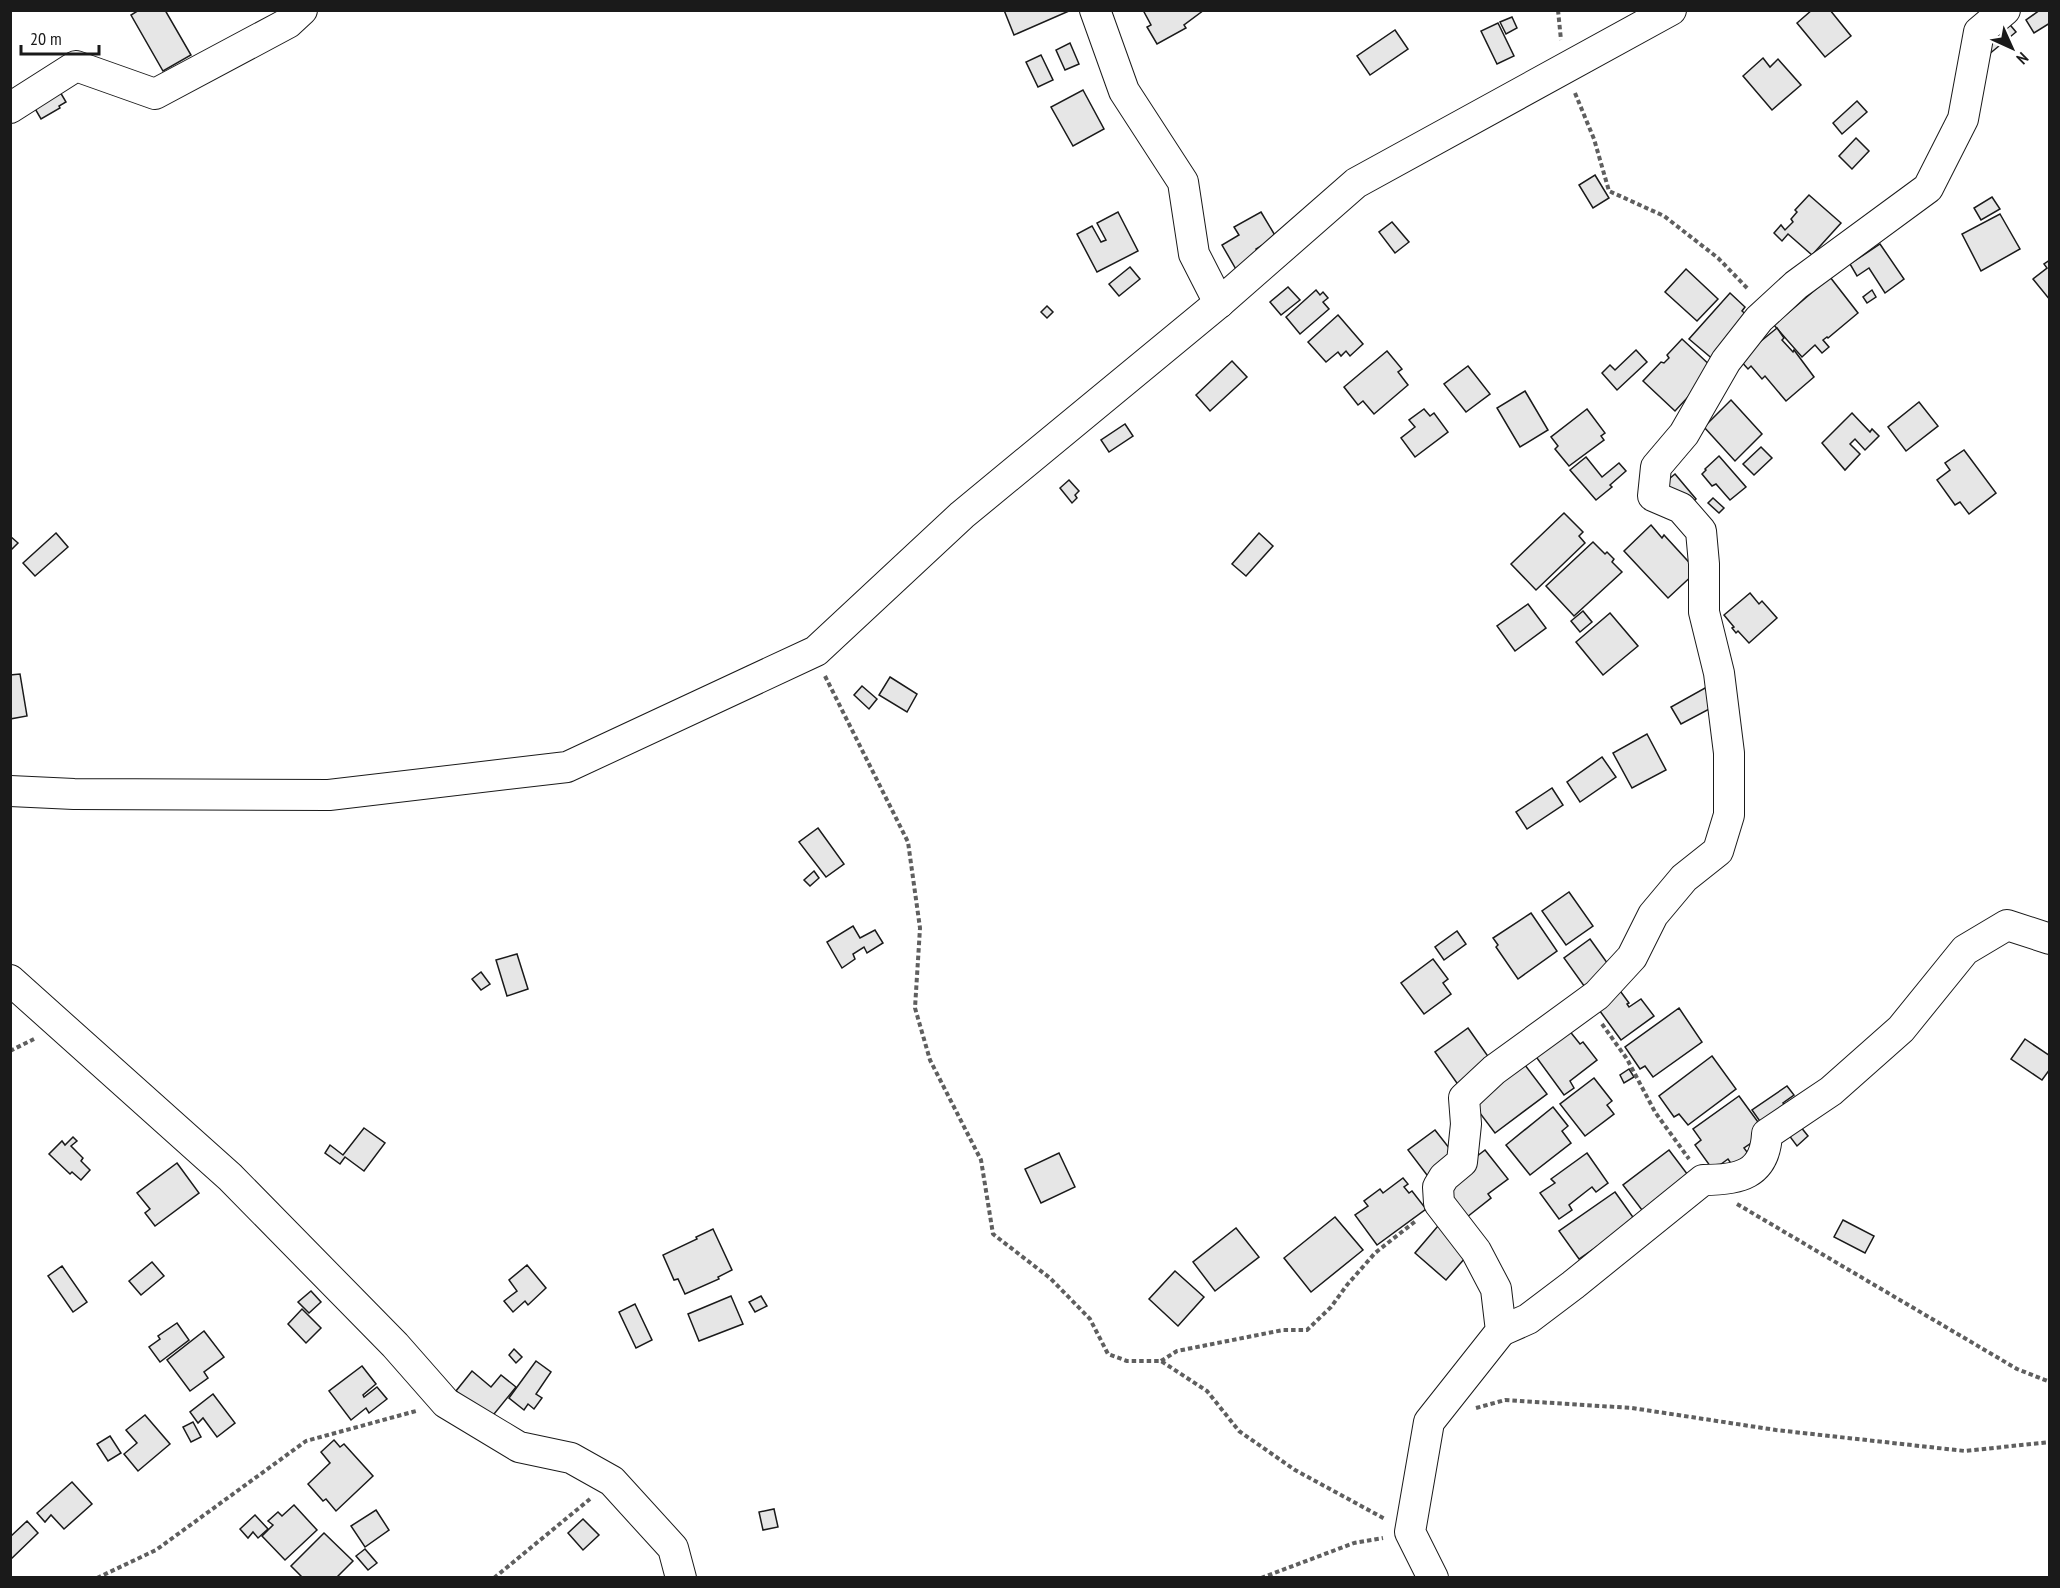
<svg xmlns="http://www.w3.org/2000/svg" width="2060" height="1588" viewBox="0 0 2060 1588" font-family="'PT Sans Narrow',sans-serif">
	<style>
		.building { fill: #e6e6e6; stroke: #1a1a1a; stroke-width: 1.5 }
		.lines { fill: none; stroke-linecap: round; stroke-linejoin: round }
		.minor-casing { stroke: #1a1a1a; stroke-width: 32 }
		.path { stroke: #5f5f5f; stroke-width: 4; stroke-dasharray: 4.5 3; stroke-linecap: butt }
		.minor { stroke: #fff; stroke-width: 30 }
	</style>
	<rect width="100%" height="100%" fill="#fff"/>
	<g class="building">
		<path d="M139 10H165L191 55 163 71 131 15Z"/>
		<path d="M1004 10H1069V11L1014 35Z"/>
		<path d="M1143 10H1204L1184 25 1186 28 1157 44 1147 27 1151 25Z"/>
		<path d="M1812 10H1830L1851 36 1825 57 1797 23Z"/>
		<path d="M2040 10H2050V23L2034 33 2026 20Z"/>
		<path d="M1512 17 1517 28 1506 34 1500 22Z"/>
		<path d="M2006 20 2016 32 1988 55 1978 43Z"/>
		<path d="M1498 23 1514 56 1497 64 1481 31Z"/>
		<path d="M1395 30 1408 49 1370 75 1357 56Z"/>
		<path d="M1070 43 1079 64 1065 70 1056 50Z"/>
		<path d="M1041 55 1053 80 1038 87 1026 62Z"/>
		<path d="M1763 58 1770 67 1778 59 1801 85 1772 110 1743 76Z"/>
		<path d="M56 85 66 102 59 106 60 108 41 119 30 100Z"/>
		<path d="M1083 90 1104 129 1073 146 1051 107Z"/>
		<path d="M1857 101 1867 112 1842 134 1833 123Z"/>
		<path d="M1856 138 1869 151 1852 169 1839 156Z"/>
		<path d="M1595 175 1609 198 1593 208 1579 185Z"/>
		<path d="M1809 195 1841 223 1812 255 1788 234 1782 241 1774 233 1781 225 1785 230 1793 222 1791 219 1797 212 1795 210Z"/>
		<path d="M1992 197 2000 209 1981 220 1974 208Z"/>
		<path d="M1118 212 1138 251 1097 272 1077 234 1092 226 1101 242 1106 240 1097 223Z"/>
		<path d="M1261 212 1276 237 1256 249 1260 257 1237 271 1222 245 1239 235 1234 227Z"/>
		<path d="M2000 214 2020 249 1981 271 1962 234Z"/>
		<path d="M1392 222 1409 242 1395 253 1379 232Z"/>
		<path d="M1880 244 1904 279 1885 293 1869 268 1857 276 1850 264Z"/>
		<path d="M2050 260V300L2033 279 2047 268 2044 264Z"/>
		<path d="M1130 267 1140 279 1119 296 1109 284Z"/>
		<path d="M1686 269 1718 299 1697 321 1665 292Z"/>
		<path d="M1830 277 1858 313 1828 338 1827 337 1823 340 1829 347 1822 353 1815 345 1802 357 1774 325Z"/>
		<path d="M1288 287 1300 300 1281 315 1270 302Z"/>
		<path d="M1316 290 1320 295 1323 292 1328 298 1323 302 1329 309 1300 334 1286 317Z"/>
		<path d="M1872 290 1876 297 1867 303 1863 297Z"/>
		<path d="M1730 293 1745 307 1742 311 1752 320 1715 361 1689 339Z"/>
		<path d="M1047 306 1053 312 1047 318 1041 312Z"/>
		<path d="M1338 315 1363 344 1350 356 1346 351 1341 356 1338 352 1326 362 1308 342Z"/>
		<path d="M1777 328 1784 338 1782 340 1793 352 1794 350 1814 377 1786 401 1765 376 1762 379 1751 366 1748 369 1739 359Z"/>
		<path d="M1682 339 1714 369 1675 411 1643 381 1661 362 1664 363 1669 358 1667 355Z"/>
		<path d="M1636 350 1647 362 1617 390 1602 373 1610 365 1615 370Z"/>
		<path d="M1387 351 1402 369 1398 372 1408 385 1374 414 1363 401 1358 405 1344 387Z"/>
		<path d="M1232 361 1247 377 1210 411 1196 395Z"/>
		<path d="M1468 366 1490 394 1466 412 1444 384Z"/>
		<path d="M1525 391 1548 430 1520 447 1497 408Z"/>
		<path d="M1731 400 1762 434 1735 461 1704 427Z"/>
		<path d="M1919 402 1938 426 1906 451 1888 427Z"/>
		<path d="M1424 409 1430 416 1434 413 1448 432 1415 457 1401 438 1415 427 1409 420Z"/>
		<path d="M1587 409 1605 433 1601 436 1604 440 1569 466 1555 449 1558 446 1551 437Z"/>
		<path d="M1852 413 1870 432 1872 429 1879 436 1865 450 1855 439 1850 444 1860 454 1845 470 1822 443Z"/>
		<path d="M1125 424 1133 436 1109 452 1101 440Z"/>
		<path d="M1761 447 1772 458 1754 475 1743 464Z"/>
		<path d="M1964 450 1996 493 1969 514 1960 502 1955 505 1937 480 1950 470 1945 463Z"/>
		<path d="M1719 456 1746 487 1730 500 1716 484 1712 486 1702 474 1706 470 1705 469Z"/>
		<path d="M1586 457 1602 477 1619 463 1626 471 1610 485 1612 487 1596 500 1570 470Z"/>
		<path d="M1675 474 1696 499 1685 509 1663 484Z"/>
		<path d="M1069 480 1079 491 1075 495 1077 498 1072 503 1060 488Z"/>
		<path d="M1713 498 1724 508 1719 513 1708 503Z"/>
		<path d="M1564 513 1583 532 1579 536 1585 543 1536 590 1511 564Z"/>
		<path d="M1651 525 1662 538 1664 535 1697 571 1668 598 1624 551Z"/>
		<path d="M56 533 68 547 35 576 23 563Z"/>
		<path d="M1259 533 1273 546 1246 576 1232 564Z"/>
		<path d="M10 536 18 543 10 551Z"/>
		<path d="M1593 542 1605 554 1607 552 1614 559 1612 562 1622 572 1574 616 1546 586Z"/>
		<path d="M1750 593 1759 604 1762 601 1777 618 1749 643 1738 631 1736 633 1732 628 1734 627 1724 615Z"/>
		<path d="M1528 604 1546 628 1515 651 1497 626Z"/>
		<path d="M1583 611 1592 622 1580 632 1571 621Z"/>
		<path d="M1610 613 1638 646 1603 675 1576 642Z"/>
		<path d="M20 674 27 716 10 719V675Z"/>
		<path d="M890 677 917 694 907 712 879 695Z"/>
		<path d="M862 686 877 699 869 709 854 695Z"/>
		<path d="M1705 688 1715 706 1681 724 1671 707Z"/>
		<path d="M1647 734 1666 770 1632 788 1613 753Z"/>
		<path d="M1602 757 1616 777 1580 802 1567 782Z"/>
		<path d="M1552 788 1563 805 1527 829 1516 812Z"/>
		<path d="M818 828 844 864 826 877 799 842Z"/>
		<path d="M814 871 819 878 810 886 804 880Z"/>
		<path d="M1569 892 1593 926 1566 945 1542 911Z"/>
		<path d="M1531 913 1557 951 1518 979 1496 947 1498 945 1493 938Z"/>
		<path d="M853 926 860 938 875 930 883 943 867 953 864 947 853 954 855 959 842 968 827 942Z"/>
		<path d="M1457 931 1466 944 1444 960 1435 947Z"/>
		<path d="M1590 939 1613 971 1587 990 1564 958Z"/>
		<path d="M517 954 528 989 507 996 496 960Z"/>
		<path d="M1433 959 1448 979 1443 983 1451 994 1424 1014 1401 983Z"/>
		<path d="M481 972 490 984 481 990 472 979Z"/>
		<path d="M1618 988 1629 1003 1627 1004 1629 1007 1641 999 1654 1016 1621 1040 1597 1007Z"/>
		<path d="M1679 1008 1702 1042 1653 1077 1645 1066 1640 1069 1625 1047Z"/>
		<path d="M1468 1028 1492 1062 1459 1086 1435 1052Z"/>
		<path d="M1568 1029 1580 1044 1583 1042 1597 1060 1570 1081 1574 1088 1564 1095 1534 1054Z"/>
		<path d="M2025 1039 2050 1056V1069L2042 1080 2011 1059Z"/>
		<path d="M1712 1056 1736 1089 1688 1125 1679 1114 1674 1117 1659 1096Z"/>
		<path d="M1522 1061 1547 1094 1495 1133 1470 1100Z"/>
		<path d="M1629 1069 1634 1077 1624 1083 1620 1075Z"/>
		<path d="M1594 1078 1612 1101 1607 1105 1614 1114 1585 1136 1560 1104Z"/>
		<path d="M1787 1086 1794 1095 1783 1103 1788 1111 1764 1127 1752 1110Z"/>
		<path d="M1739 1096 1766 1133 1744 1148 1755 1163 1739 1175 1728 1159 1713 1170 1695 1145 1701 1140 1693 1129Z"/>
		<path d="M1553 1107 1568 1126 1562 1131 1571 1143 1530 1175 1506 1145Z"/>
		<path d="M1796 1121 1808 1136 1797 1146 1785 1130Z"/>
		<path d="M364 1128 385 1143 364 1171 345 1157 340 1164 325 1153 330 1145 343 1155Z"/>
		<path d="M1435 1130 1457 1158 1430 1179 1408 1150Z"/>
		<path d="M73 1137 77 1141 71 1146 83 1158 81 1161 90 1170 81 1180 72 1172 70 1174 49 1154 62 1141 65 1145Z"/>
		<path d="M1485 1150 1508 1179 1488 1194 1491 1198 1462 1221 1442 1188 1450 1177Z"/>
		<path d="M1669 1150 1691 1179 1645 1214 1623 1185Z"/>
		<path d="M1059 1153 1075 1187 1041 1203 1025 1169Z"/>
		<path d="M1587 1153 1608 1183 1596 1192 1592 1187 1588 1190 1569 1205 1572 1210 1559 1219 1540 1193 1555 1183 1551 1179Z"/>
		<path d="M177 1163 199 1193 155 1226 145 1213 150 1209 137 1193Z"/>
		<path d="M1403 1178 1408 1184 1404 1187 1409 1193 1412 1191 1426 1209 1377 1245 1355 1215 1368 1206 1364 1201 1380 1189 1383 1193Z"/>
		<path d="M1615 1192 1635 1220 1579 1259 1559 1231Z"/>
		<path d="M1335 1217 1363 1250 1311 1292 1284 1258Z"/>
		<path d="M1443 1220 1472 1250 1446 1280 1415 1253Z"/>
		<path d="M1843 1220 1874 1236 1865 1253 1834 1237Z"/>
		<path d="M1236 1228 1259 1257 1215 1291 1193 1262Z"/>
		<path d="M713 1229 732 1270 718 1277 719 1279 685 1294 678 1279 674 1280 663 1255 697 1239 696 1237Z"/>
		<path d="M152 1262 164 1276 141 1295 129 1281Z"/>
		<path d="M527 1265 546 1288 528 1305 525 1301 513 1312 504 1301 517 1291 509 1280Z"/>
		<path d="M62 1266 87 1302 73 1312 48 1276Z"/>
		<path d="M1175 1271 1204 1297 1178 1326 1149 1299Z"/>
		<path d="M311 1291 321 1302 309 1313 298 1302Z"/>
		<path d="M731 1296 743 1324 699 1341 688 1314Z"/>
		<path d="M761 1296 767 1306 755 1312 749 1302Z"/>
		<path d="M635 1304 652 1340 636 1348 619 1312Z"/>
		<path d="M302 1309 321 1328 306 1343 288 1324Z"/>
		<path d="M177 1323 189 1340 160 1362 149 1347 160 1339 158 1336Z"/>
		<path d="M204 1331 224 1357 204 1372 208 1378 190 1391 167 1360Z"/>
		<path d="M514 1349 522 1357 516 1363 509 1355Z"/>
		<path d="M536 1361 551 1372 536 1394 542 1398 534 1409 528 1404 524 1410 509 1398Z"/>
		<path d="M362 1366 376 1384 363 1395 364 1397 377 1387 387 1399 369 1413 366 1408 351 1420 329 1391Z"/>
		<path d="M472 1371 491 1387 501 1375 516 1387 490 1419 456 1391Z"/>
		<path d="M213 1394 235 1423 217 1437 203 1418 198 1423 190 1412Z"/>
		<path d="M145 1415 170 1444 138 1471 124 1454 137 1443 126 1430Z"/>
		<path d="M193 1422 201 1437 191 1442 183 1427Z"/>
		<path d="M110 1436 121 1453 108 1461 97 1444Z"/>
		<path d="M334 1440 340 1447 344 1444 373 1476 336 1511 326 1499 323 1501 308 1484 330 1463 321 1452Z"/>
		<path d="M72 1482 92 1504 64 1529 51 1515 45 1522 37 1513Z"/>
		<path d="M294 1505 317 1530 285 1560 262 1536 273 1525 268 1521 278 1512 282 1516Z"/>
		<path d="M774 1509 778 1527 763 1530 759 1512Z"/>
		<path d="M376 1510 389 1530 365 1547 351 1526Z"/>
		<path d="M255 1515 268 1529 258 1538 253 1532 248 1538 240 1529Z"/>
		<path d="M583 1519 599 1535 583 1550 568 1533Z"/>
		<path d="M27 1521 38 1533 10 1560V1537Z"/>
		<path d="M324 1533 353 1561 336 1578H303L291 1566Z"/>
		<path d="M365 1549 377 1563 368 1570 356 1556Z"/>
	</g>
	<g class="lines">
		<defs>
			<g id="minor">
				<path d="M1095 10 1124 91 1183 182 1194 254 1219 303"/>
				<path d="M10 108 76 66 155 94 288 23 302 10"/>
				<path d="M10 791 74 794 329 795 567 767 816 651 962 515 1219 303 1356 183 1671 10"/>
				<path d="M10 980 230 1177 395 1345 446 1403 519 1447 571 1458 612 1481 673 1548 681 1578"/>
				<path d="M1501 1331 1528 1319 1573 1285 1703 1180C1739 1180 1765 1175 1767 1134L1831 1091 1901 1029 1965 950 2007 925 2050 939"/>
				<path d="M1433 1578 1410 1532 1429 1422 1501 1331 1496 1289 1476 1251 1439 1203 1438 1187 1444 1177 1462 1162 1466 1124 1464 1098 1494 1070 1597 995 1632 957 1653 915 1684 878 1718 851 1729 815V753L1719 673 1704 612V564L1701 531 1681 508 1653 496 1656 467 1684 434 1726 361 1759 319 1796 285 1928 188 1963 119 1979 32 2005 10"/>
			</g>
		</defs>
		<use href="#minor" class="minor-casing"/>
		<g class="path">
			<path d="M1558 10 1561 40"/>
			<path d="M1575 93 1594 139 1609 191 1664 216 1718 258 1749 290"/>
			<path d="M825 676 908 842 920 928 915 1008 930 1060 981 1160 993 1234 1050 1278 1090 1319 1108 1354 1127 1361H1161L1207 1391 1239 1431 1295 1470 1385 1519"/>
			<path d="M1602 1024 1627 1059 1655 1112 1689 1159"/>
			<path d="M10 1051 34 1039"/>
			<path d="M1737 1204 2017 1369 2050 1382"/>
			<path d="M1161 1361 1177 1351 1283 1330H1307L1331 1307 1347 1285 1375 1253 1417 1220"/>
			<path d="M1476 1408 1505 1400 1632 1408 1776 1430 1965 1451 2050 1442"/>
			<path d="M97 1578 156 1550 306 1441 416 1411"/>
			<path d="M494 1578 590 1499"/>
			<path d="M1261 1578 1354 1543 1383 1538"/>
		</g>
		<use href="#minor" class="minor"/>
	</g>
	<rect width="2060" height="1588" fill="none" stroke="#1a1a1a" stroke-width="24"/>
	<g transform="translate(2012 48) rotate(135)" stroke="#ffffff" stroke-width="4.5" paint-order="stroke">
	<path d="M0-4.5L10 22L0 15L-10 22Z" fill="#1a1a1a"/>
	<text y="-9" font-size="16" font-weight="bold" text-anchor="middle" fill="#1a1a1a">N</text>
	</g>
	<path d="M21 45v9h78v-9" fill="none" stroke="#1a1a1a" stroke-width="3"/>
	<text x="30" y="45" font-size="18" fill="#1a1a1a" stroke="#ffffff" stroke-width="4.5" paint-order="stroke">20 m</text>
</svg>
